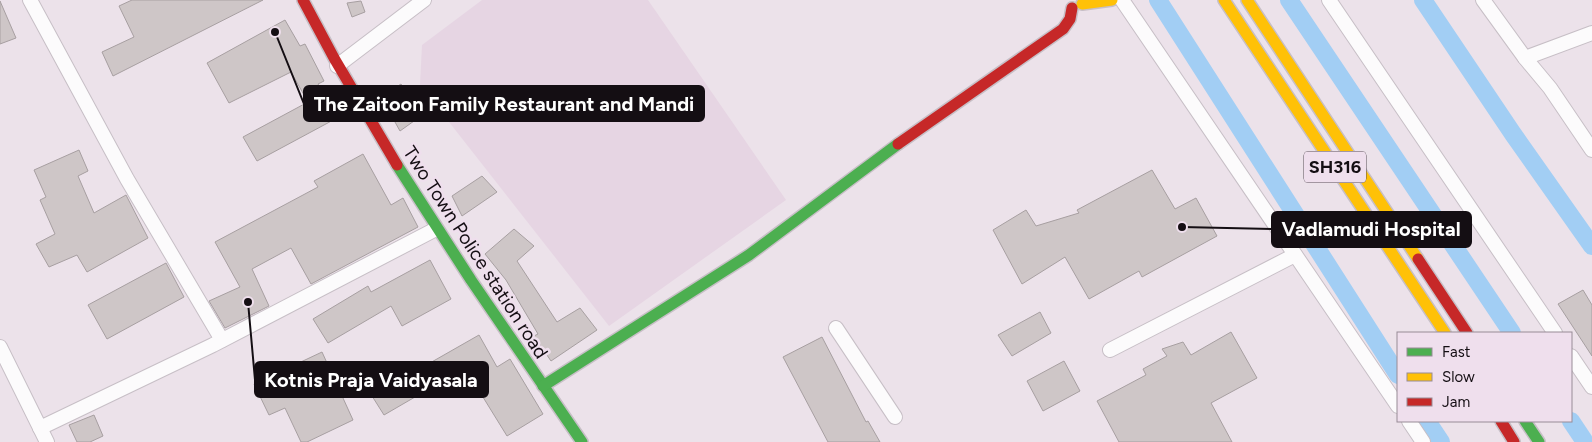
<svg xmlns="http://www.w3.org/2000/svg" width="1592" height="442" viewBox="0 0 1592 442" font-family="Figtree,sans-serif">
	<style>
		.built { fill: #e6d5e3 }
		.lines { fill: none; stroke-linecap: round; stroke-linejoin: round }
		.canal { stroke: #a2cef4; stroke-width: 18 }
		.building { fill: #cec6c7; stroke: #a79fa1 }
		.street-casing { stroke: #c7bfc6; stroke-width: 16 }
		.fast-casing { stroke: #c7bfc6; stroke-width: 14 }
		.slow-casing { stroke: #c7bfc6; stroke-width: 14 }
		.jam-casing { stroke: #c7bfc6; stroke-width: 14 }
		.street { stroke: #fcfbfc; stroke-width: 14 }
		.fast { stroke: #4caf50; stroke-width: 11 }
		.slow { stroke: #ffc107; stroke-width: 11 }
		.jam { stroke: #c62828; stroke-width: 11 }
		.labels { text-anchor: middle; stroke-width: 5; stroke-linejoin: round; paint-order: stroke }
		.shield { fill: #efdfed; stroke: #564d54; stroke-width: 1 }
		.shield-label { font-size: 18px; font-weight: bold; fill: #140e13 }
		.street-label { font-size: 19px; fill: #140e13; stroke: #efdfed }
		.leader { fill: none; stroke: #140e13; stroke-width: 2 }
		.callout-dot { fill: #140e13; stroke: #efdfed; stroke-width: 2 }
		.callout { fill: #140e13; stroke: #140e13; stroke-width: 2 }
		.callout-label { font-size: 20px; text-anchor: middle; font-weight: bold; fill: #fff }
	</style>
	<rect width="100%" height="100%" fill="#ece2ea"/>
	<path class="built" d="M482 0H648L786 200 609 326 420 85 422 45Z"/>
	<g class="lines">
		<g class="canal">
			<path d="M1158 0 1398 375"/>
			<path d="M1289 0 1512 333"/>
			<path d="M1423 0 1513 134 1592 246"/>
			<path d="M1427 421 1441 442"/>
			<path d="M1571 421 1585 442"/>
		</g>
	</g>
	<g class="building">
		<path d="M132 0H263L113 76 102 52 134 37 119 6Z"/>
		<path d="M0 1 16 38 0 44Z"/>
		<path d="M361 1 365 12 352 17 347 3Z"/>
		<path d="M285 20 300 46 305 44 324 81 318 84 337 118 257 161 243 137 308 102 291 72 229 103 207 63Z"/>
		<path d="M401 84 421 116 400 131 381 97Z"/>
		<path d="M79 150 88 171 78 176 94 213 126 195 148 238 87 272 77 255 49 267 36 244 55 234 40 200 46 197 34 170Z"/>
		<path d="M363 154 391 205 403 198 418 227 311 284 291 248 252 269 269 306 225 328 209 301 240 287 215 242 318 187 314 181Z"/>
		<path d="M1152 170 1175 209 1196 198 1217 236 1142 277 1139 271 1089 299 1065 257 1022 284 993 230 1026 210 1036 226 1079 213 1077 210Z"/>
		<path d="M482 176 497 192 462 216 452 196Z"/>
		<path d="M514 229 534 246 517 261 557 322 580 308 597 330 551 361 534 336 538 334 506 280 485 254Z"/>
		<path d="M430 260 451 299 402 326 391 306 328 343 313 319 368 286 371 292Z"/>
		<path d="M166 263 184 297 107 339 88 305Z"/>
		<path d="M1583 290 1592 305V356L1558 304Z"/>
		<path d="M1040 312 1051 333 1012 356 998 335Z"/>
		<path d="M1231 332 1257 378 1211 403 1232 442H1119L1097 401 1146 375 1143 369 1167 356 1162 349 1183 342 1191 355Z"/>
		<path d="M479 335 497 367 510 359 543 414 507 436 465 368 384 415 372 396Z"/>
		<path d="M822 337 866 422 868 421 880 442H828L783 357Z"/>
		<path d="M322 352 353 420 307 442H301L285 408 269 415 254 384Z"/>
		<path d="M1064 361 1080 391 1043 411 1027 381Z"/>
		<path d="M94 415 103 436 90 442H77L69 425Z"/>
	</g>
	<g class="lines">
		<defs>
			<g id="street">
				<path d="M30 0 127 179 222 340"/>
				<path d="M1122 0 1398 406"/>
				<path d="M1329 0 1555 333"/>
				<path d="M1483 0 1525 58 1550 88 1592 150"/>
				<path d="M1525 58 1592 33"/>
				<path d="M337 66 424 0"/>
				<path d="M836 328 895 417"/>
				<path d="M0 347 47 442"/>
				<path d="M1110 350 1295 255"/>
				<path d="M1571 356 1592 387"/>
				<path d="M1409 421 1423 442"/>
				<path d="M40 428 213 345 436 229"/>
			</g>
			<g id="fast">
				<path d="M397 165 471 280 582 442"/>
				<path d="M543 386 749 255 898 144"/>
				<path d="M1525 421 1539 442"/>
			</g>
			<g id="slow">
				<path d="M1224 0 1445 333"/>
				<path d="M1247 0 1418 259"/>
				<path d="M1082 4 1112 0"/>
			</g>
			<g id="jam">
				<path d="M303 0 334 58 397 165"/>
				<path d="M898 144 1063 29 1070 19 1072 8"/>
				<path d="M1418 259 1467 333"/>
				<path d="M1501 421 1514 442"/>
			</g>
		</defs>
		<use href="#street" class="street-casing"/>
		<use href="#fast" class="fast-casing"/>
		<use href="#slow" class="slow-casing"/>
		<use href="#jam" class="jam-casing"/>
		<use href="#street" class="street"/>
		<use href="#fast" class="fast"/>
		<use href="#slow" class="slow"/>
		<use href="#jam" class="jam"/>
	</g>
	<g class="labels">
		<rect class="shield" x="1304" y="151.5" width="62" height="31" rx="4"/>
		<g class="shield-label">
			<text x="1335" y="173">SH316</text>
		</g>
		<g class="street-label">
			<text transform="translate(476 252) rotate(57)" y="7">Two Town Police station road</text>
		</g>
	</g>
	<path class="leader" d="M275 32L304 104M1182 227L1272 229M248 302L255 380"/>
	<g class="callout-dot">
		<circle cx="275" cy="32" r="5"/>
		<circle cx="1182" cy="227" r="5"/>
		<circle cx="248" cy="302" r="5"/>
	</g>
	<g class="callout">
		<rect x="304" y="86" width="400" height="35" rx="5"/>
		<rect x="1272" y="212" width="199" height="35" rx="5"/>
		<rect x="255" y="362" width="233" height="35" rx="5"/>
	</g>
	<g class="callout-label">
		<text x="504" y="111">The Zaitoon Family Restaurant and Mandi</text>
		<text x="1371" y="236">Vadlamudi Hospital</text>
		<text x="371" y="387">Kotnis Praja Vaidyasala</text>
	</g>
	<rect x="1397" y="332" width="175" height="90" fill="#efdfed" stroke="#978b96"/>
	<rect x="1407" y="348" width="25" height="8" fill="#4caf50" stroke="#978b96"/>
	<text x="1442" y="357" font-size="15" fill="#140e13">Fast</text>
	<rect x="1407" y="373" width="25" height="8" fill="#ffc107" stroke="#978b96"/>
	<text x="1442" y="382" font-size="15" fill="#140e13">Slow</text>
	<rect x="1407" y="398" width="25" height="8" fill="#c62828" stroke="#978b96"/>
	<text x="1442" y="407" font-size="15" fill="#140e13">Jam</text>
</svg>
